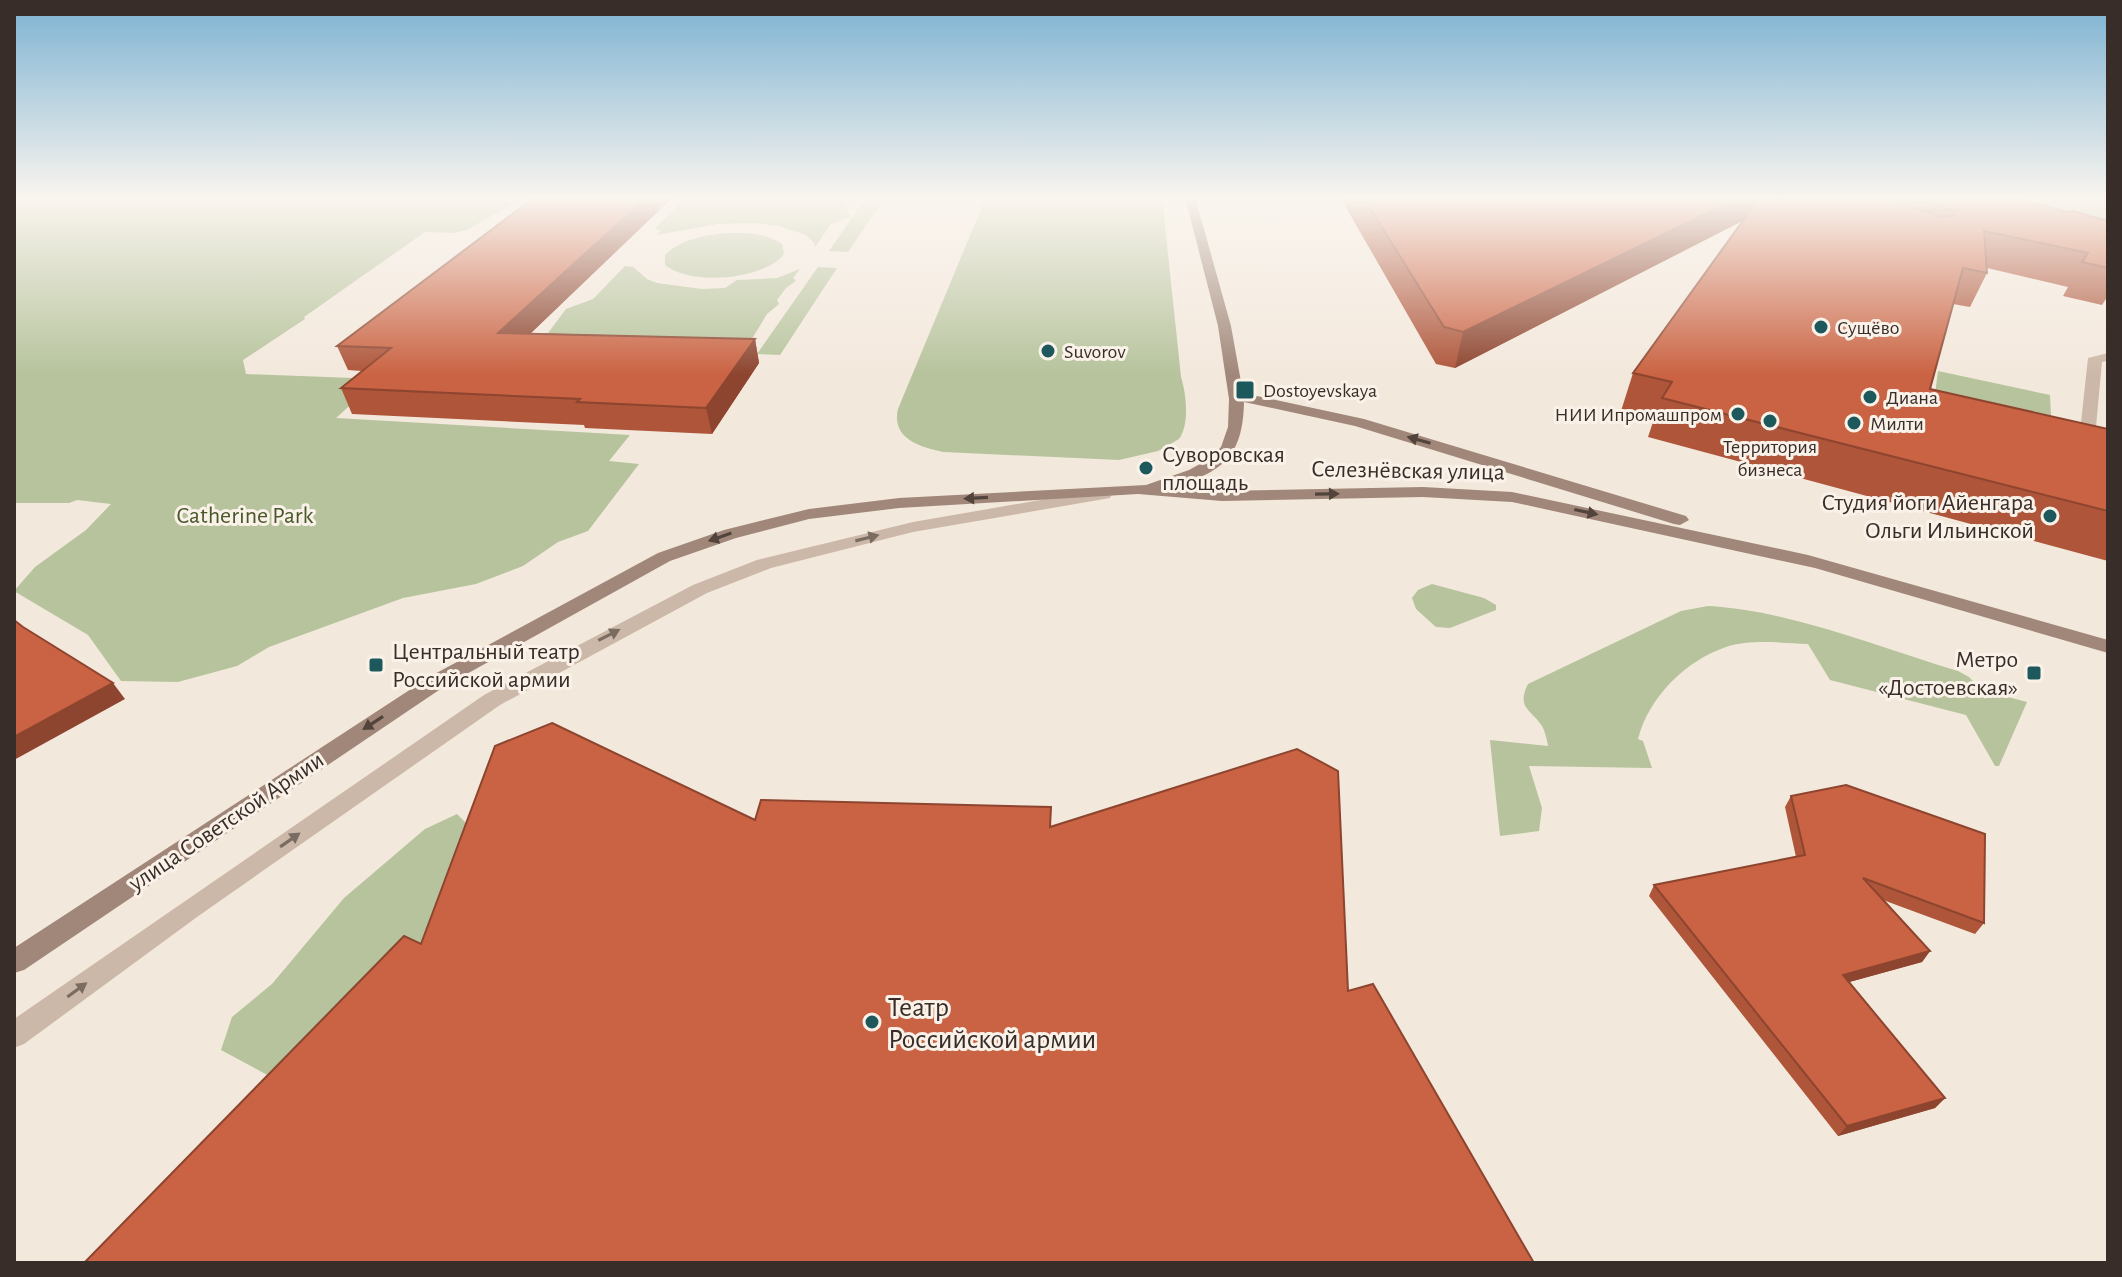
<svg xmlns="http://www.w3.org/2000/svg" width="2122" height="1277" viewBox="0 0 2122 1277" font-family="'Alegreya Sans',sans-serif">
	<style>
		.green { fill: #b6c39c }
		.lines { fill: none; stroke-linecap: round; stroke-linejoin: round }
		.service { fill: #ccb8a8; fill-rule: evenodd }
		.tertiary { fill: #ccb8a8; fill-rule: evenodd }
		.secondary { fill: #a08779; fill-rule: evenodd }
		.wall { fill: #ae553a }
		.shaded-wall { fill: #8d452f }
		.building { fill: #ca6343; stroke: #8d452f; stroke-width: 2 }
		.oneway { fill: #52443c }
		.oneway2 { fill: #7b6c62 }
		.poi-dot { fill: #1c585c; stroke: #faf2e9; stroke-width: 3 }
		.labels { text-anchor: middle; stroke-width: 6; stroke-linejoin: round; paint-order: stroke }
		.far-poi-label { font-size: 20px; fill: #382d28; stroke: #faf2e9; text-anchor: start }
		.poi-label { font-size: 24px; fill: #382d28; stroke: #faf2e9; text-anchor: start }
		.street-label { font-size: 24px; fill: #382d28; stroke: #faf2e9 }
		.park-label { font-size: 24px; fill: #48582b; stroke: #faf2e9 }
		.near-poi-label { font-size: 28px; fill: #382d28; stroke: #faf2e9; text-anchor: start }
	</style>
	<rect width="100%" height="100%" fill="#f3e8dc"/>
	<g class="green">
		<path d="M14 197H525L467 230 453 233 425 232 304 317 305 319 243 360 246 374 379 379 336 418 630 435 609 461 639 464 588 531 558 542 523 566 476 584 403 598 269 647 237 666 178 682 121 681 88 635 14 591 35 567 86 530 111 504 77 500 69 503H14Z"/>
		<path d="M687 197H850L845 205 850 217 831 224 815 247 814 243 806 235 779 226 752 223 718 224 656 235 661 231 655 228Z"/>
		<path d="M866 197H885L848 252 829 251Z"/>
		<path d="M986 197H1162L1181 377C1186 393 1190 424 1179 439L1158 451 1119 460 943 452C919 447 891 438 898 409Z"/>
		<path d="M2068 197H2091L2108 202V221L2006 213Z"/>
		<path d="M729 233C748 233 766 233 782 244L784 254C764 280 690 286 665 265V255C682 238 707 235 729 233Z"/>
		<path d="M625 266 633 267 647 279 657 283 702 289 725 288 737 280 777 278 800 269 793 278 796 281 786 288 777 300 779 304 767 314 750 342 532 343 548 333 566 309 593 299Z"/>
		<path d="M818 267 837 268 780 355 757 354Z"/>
		<path d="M1938 371 2050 395 2052 437 1933 410Z"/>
		<path d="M1432 584 1484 598 1496 605V610L1450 628 1436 627 1416 609 1412 598 1418 590Z"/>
		<path d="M1708 606C1789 610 1880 648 1958 671L1969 677 1981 690 2027 702 1999 766H1995L1966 715 1830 680 1808 644C1782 643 1751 639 1726 647 1685 661 1649 697 1638 739L1643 741 1652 768 1529 766 1542 808 1539 831 1500 836 1490 740 1548 746C1547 740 1545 731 1542 726 1531 709 1516 708 1528 684L1681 611Z"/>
		<path d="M457 814 471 828 418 956 273 1078 221 1050 232 1017 272 984 344 898 425 829Z"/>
	</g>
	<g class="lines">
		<g class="service">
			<path d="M2025 197H2042L1999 209 1994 206Z"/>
			<path d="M2108 353V361L2102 362 2094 448 2108 455V466L2078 450 2088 358Z"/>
		</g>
		<path class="tertiary" d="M1104 489 1112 494 1110 498 913 532 771 568 707 593 500 705 197 917 24 1044 14 1048V1019L484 695 693 585 757 560 913 522Z"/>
		<path class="secondary" d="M1185 197H1195L1231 326 1243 393 1364 419 1686 516 1689 520 1680 525 1674 524 1355 426 1244 402C1243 457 1222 473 1171 487L1222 491 1423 487 1512 492 1808 555 2108 640V653L1815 568 1512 502 1423 497 1222 501 1138 494 899 508 809 519 736 538 670 561 445 686 24 970 14 973V948L431 676 658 553 724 530 809 509 899 498 1146 485 1189 470 1209 459 1221 447 1228 427 1229 399 1218 326Z"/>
	</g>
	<g class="wall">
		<path d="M535 197H673L531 333 755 339 759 363 712 434 585 428 584 425 352 414 341 388 362 371 348 370 337 346Z"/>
		<path d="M1340 197H2015L2066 212 2108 221V296L2102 305 2063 296 2068 287 1987 268V273L1970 307 1953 304 1930 389 2108 429V561L1648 437 1654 419 1621 411 1633 373 1743 220 1455 368 1436 364Z"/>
		<path d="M1791 796 1984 923 1975 934 1883 900 1930 951 1922 962 1849 982 1945 1098 1935 1108 1838 1136 1649 896 1654 885 1796 857 1785 807Z"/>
	</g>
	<g class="shaded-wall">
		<path d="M647 197H673L506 357 498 333Z"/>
		<path d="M1740 197H1765L1760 212 1455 368 1463 332Z"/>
		<path d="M755 339 759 363 712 434 706 408Z"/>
		<path d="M113 683 125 699 14 760V737Z"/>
		<path d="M1930 951 1922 962 1835 986 1843 975Z"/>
		<path d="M1945 1098 1935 1108 1838 1136 1847 1126Z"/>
	</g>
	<g class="building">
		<path d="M535 197H647L498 333 755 339 706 408 577 402 580 399 341 388 391 348 337 346Z"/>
		<path d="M1363 197 1589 198 1740 197 1463 332 1444 327Z"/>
		<path d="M1760 197H1879L1942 217 1954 215 1956 211 1911 197H2015L2066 212 2073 211 2108 221V268L2082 262 2088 253 1984 231 1987 273 1963 268 1930 389 2108 429V511L1662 398 1672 382 1633 373Z"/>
		<path d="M14 620 23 627 113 683 14 737Z"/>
		<path d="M552 723 755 820 761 800 1051 807 1050 827 1297 749 1338 771 1348 991 1373 984 1534 1263H84L404 936 421 944 495 746Z"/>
		<path d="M1846 785 1985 834 1984 923 1863 878 1930 951 1843 975 1945 1098 1847 1126 1654 885 1805 855 1791 796Z"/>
	</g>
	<defs><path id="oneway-solid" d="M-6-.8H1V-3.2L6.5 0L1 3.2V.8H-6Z" transform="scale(2)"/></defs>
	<g class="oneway">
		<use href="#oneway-solid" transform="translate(1419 440) rotate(-164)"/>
		<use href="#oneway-solid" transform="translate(1327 494) rotate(-1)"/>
		<use href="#oneway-solid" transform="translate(976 498) rotate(177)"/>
		<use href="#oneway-solid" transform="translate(1586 512) rotate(12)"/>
		<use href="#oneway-solid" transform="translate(720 537) rotate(161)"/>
		<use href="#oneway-solid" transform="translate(373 723) rotate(147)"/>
	</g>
	<g class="oneway2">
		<use href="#oneway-solid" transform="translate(867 538) rotate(-14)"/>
		<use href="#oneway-solid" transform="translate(609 635) rotate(-27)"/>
		<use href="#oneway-solid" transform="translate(290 840) rotate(-35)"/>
		<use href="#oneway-solid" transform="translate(77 990) rotate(-36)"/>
	</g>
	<linearGradient id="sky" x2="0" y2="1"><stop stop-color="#7cb2d2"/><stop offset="0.53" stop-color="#faf5ef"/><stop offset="1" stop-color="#faf5ef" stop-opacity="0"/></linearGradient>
	<rect width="2122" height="375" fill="url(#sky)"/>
	<g class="poi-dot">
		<circle cx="1821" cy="327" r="8"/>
		<circle cx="1048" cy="351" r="8"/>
		<rect x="1235" y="380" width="20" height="20" rx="4"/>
		<circle cx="1870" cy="397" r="8"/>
		<circle cx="1738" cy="414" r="8"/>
		<circle cx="1770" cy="421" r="8"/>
		<circle cx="1854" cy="423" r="8"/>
		<circle cx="1146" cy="468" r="8"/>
		<circle cx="2050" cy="516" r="8"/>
		<rect x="368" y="657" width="16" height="16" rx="4"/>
		<rect x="2026" y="665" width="16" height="16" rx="4"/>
		<circle cx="872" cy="1022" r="8"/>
	</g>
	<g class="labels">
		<g class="far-poi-label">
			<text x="1837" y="334">Сущёво</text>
			<text x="1064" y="358">Suvorov</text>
			<text x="1263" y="397">Dostoyevskaya</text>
			<text x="1886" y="404">Диана</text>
			<text x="1722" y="421" text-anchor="end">НИИ Ипромашпром</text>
			<text x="1870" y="430">Милти</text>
			<text x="1770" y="453" text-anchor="middle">Территория<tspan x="1770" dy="23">бизнеса</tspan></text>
		</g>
		<g class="poi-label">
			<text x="1162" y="462">Суворовская<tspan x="1162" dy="28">площадь</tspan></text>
			<text x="2034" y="510" text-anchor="end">Студия йоги Айенгара<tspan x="2034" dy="28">Ольги Ильинской</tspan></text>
			<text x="392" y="659">Центральный театр<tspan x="392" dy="28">Российской армии</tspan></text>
			<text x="2018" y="667" text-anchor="end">Метро<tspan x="2018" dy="28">«Достоевская»</tspan></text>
		</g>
		<g class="street-label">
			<text transform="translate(1408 470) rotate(1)" y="8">Селезнёвская улица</text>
			<text transform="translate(226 821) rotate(-34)" y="8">улица Советской Армии</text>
		</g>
		<g class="park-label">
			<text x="245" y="523">Catherine Park</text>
		</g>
		<g class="near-poi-label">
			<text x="888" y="1016">Театр<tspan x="888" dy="32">Российской армии</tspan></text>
		</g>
	</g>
	<rect width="2122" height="1277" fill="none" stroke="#382d28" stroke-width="32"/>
</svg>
